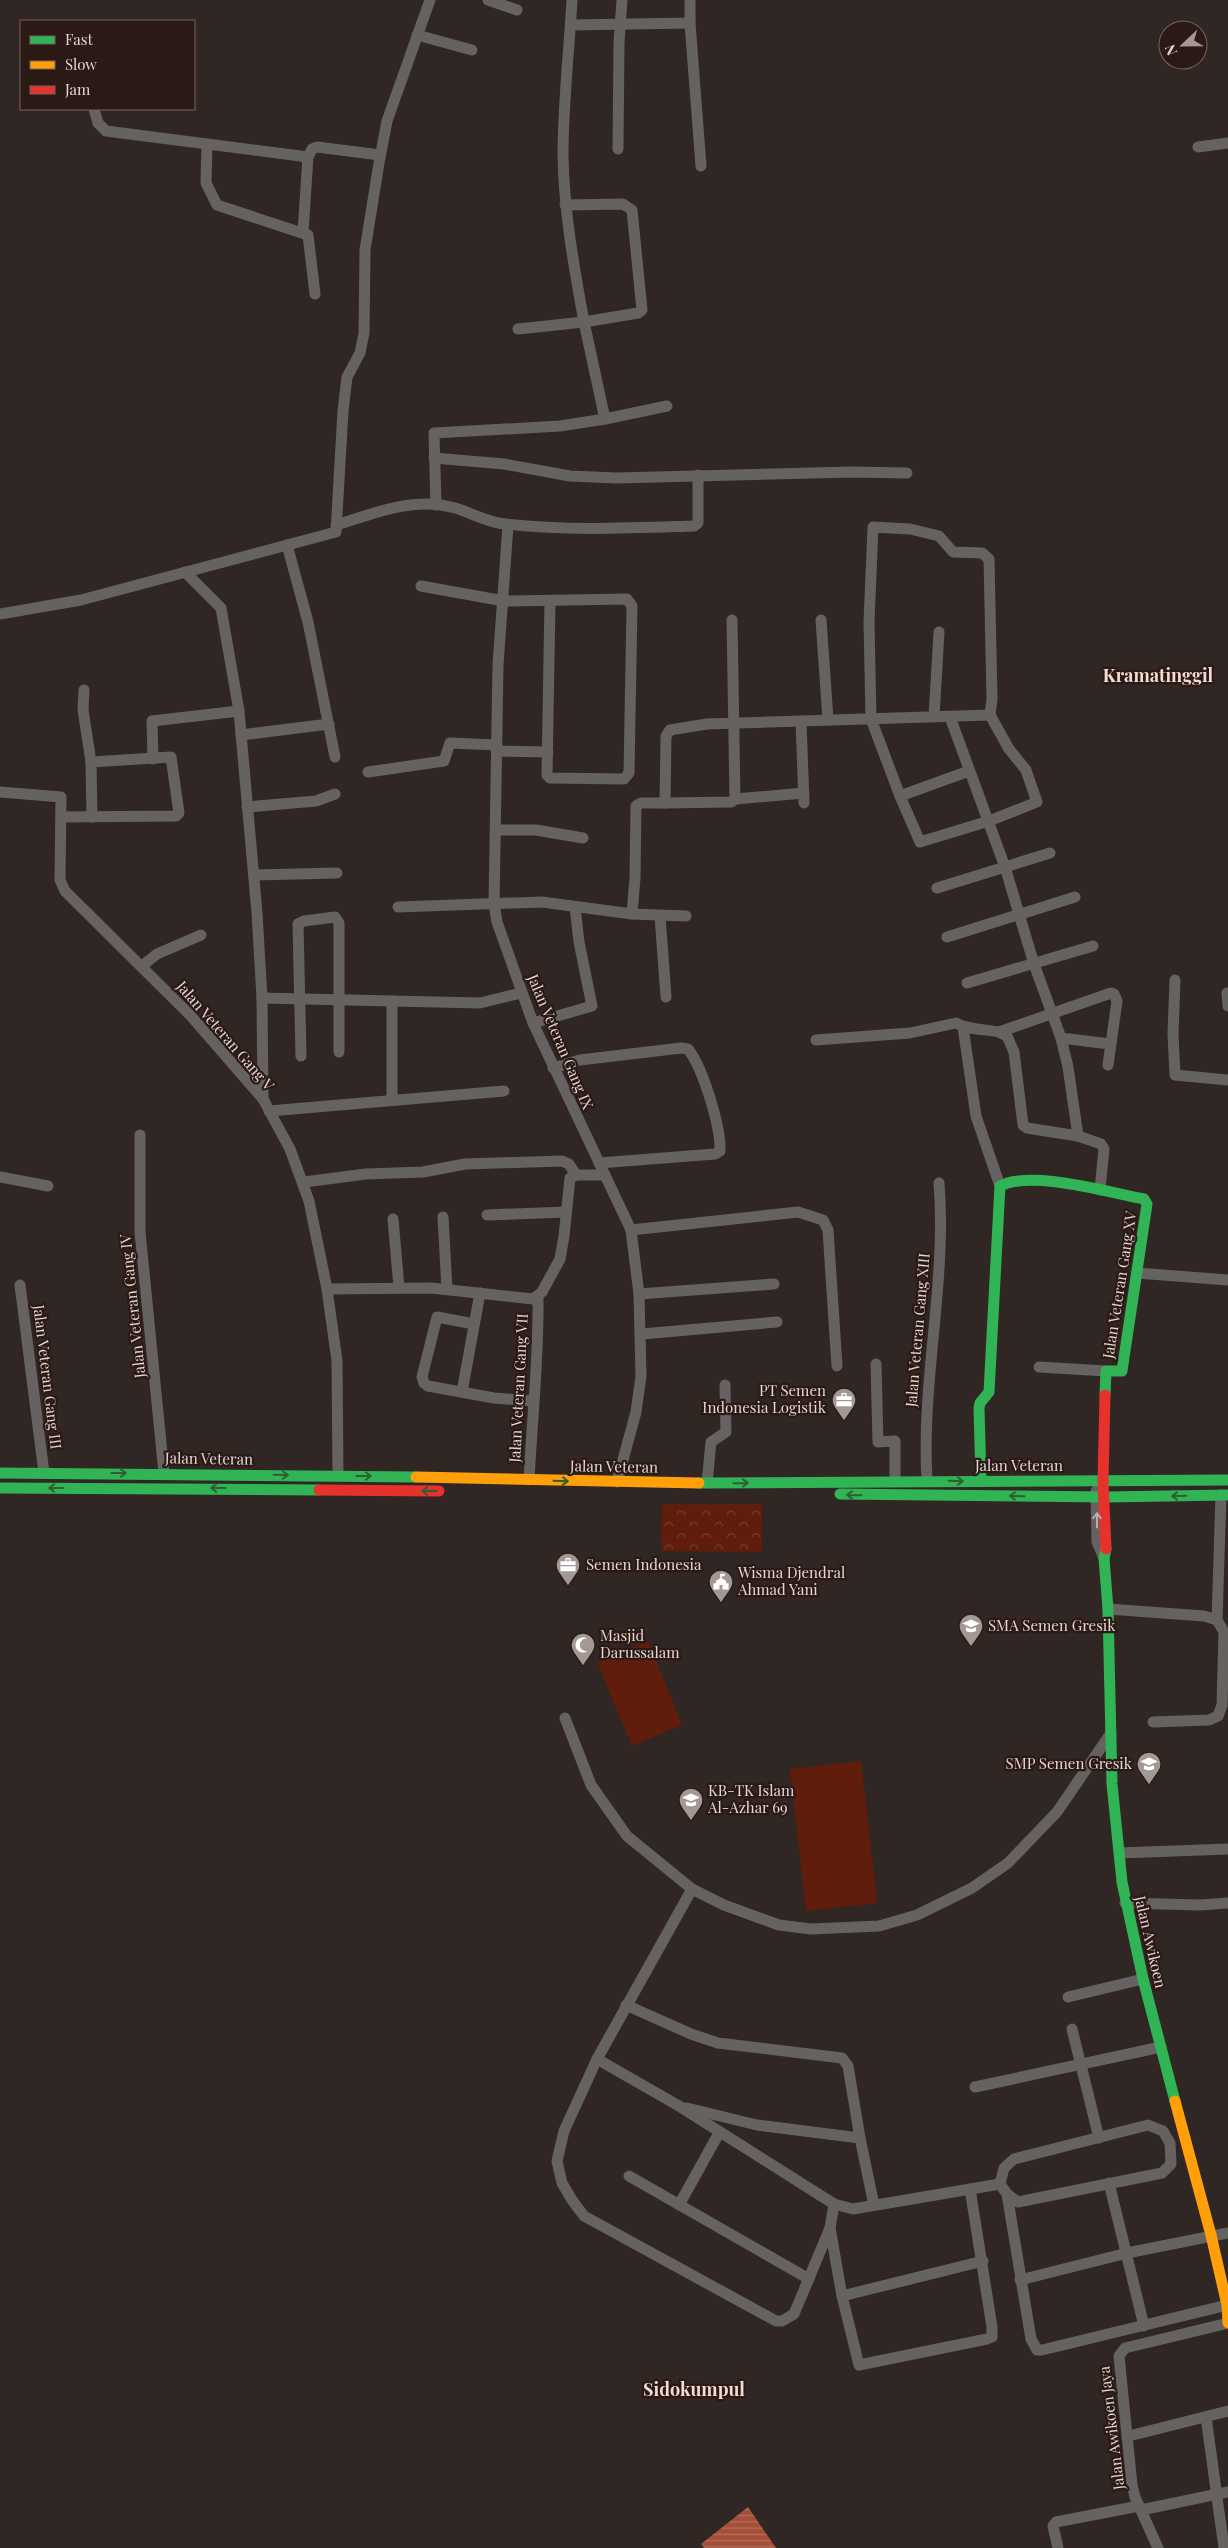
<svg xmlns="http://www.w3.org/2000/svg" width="1228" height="2548" viewBox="0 0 1228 2548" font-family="'Playfair Display',serif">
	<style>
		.park { fill: url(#park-crowns) }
		.pitch { fill: #601d0b }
		.water { fill: url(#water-rules) }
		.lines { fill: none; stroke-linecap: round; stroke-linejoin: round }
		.street { stroke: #666261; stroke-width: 11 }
		.fast { stroke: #30b455; stroke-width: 11 }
		.slow { stroke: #ff9f0a; stroke-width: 11 }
		.jam { stroke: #e5322d; stroke-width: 11 }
		.oneway { stroke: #2d5f32 }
		.oneway2 { stroke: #b7adab }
		.labels { text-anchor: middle; stroke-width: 4.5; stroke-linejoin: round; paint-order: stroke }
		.street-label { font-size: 15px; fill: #e3d6d3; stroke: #2b1915 }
		.poi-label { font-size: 15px; fill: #e3d6d3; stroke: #2b1915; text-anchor: start }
		.quarter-label { font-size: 18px; font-weight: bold; fill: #f3dad3; stroke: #2b1915 }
	</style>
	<defs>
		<pattern id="park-crowns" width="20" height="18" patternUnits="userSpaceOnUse" patternTransform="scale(1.25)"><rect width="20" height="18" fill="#601d0b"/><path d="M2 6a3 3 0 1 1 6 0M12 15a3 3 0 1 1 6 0" fill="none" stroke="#773d2e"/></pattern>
		<pattern id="water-rules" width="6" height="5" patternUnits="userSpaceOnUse" patternTransform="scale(1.25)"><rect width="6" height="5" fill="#a54f38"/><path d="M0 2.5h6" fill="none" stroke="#b5705d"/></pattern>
	</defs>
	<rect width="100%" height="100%" fill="#302623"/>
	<path class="park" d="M662 1504H762V1552L661 1551Z"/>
	<g class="pitch">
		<path d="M648 1641 682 1725 632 1746 597 1662Z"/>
		<path d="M861 1761 877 1903 806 1911 790 1769Z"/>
	</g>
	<path class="water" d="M748 2507 776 2548H704L701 2544Z"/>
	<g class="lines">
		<g class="street">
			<path d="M488 0 517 10"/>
			<path d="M690 0V23L701 166"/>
			<path d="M571 25 690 23"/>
			<path d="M417 35 472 50"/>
			<path d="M94 109 98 123 106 131 308 157"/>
			<path d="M207 144 206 183 217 205 308 235 315 294"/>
			<path d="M1198 147 1228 143"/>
			<path d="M618 149 619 43 622 0"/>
			<path d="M565 205 623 204 632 210 642 310 638 313 584 322 605 419"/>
			<path d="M303 232 308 157 312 149 317 147 380 155"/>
			<path d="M518 329 584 322C574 267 564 212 563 156 563 104 569 52 572 0"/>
			<path d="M434 458 504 464 570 476 617 478 852 472 907 473"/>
			<path d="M436 505 434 433 560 426 605 419 667 406"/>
			<path d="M336 525C376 513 414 496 455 508 472 513 488 523 506 524 568 531 631 528 694 526L698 523V475"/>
			<path d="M508 525 498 665 494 904 497 922 533 1023 631 1230 639 1294 641 1376 636 1412 617 1482"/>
			<path d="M287 545 308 622 335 757"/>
			<path d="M185 572 221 608 239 711 257 913 262 998 263 1099"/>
			<path d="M421 586 504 601 627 599 632 606 629 773 624 779 550 778 547 775 550 602"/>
			<path d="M0 614 81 600 336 532 343 411 347 377 360 353 364 333 365 250 379 163 387 121 430 0"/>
			<path d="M821 620 828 720"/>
			<path d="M84 690 83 710 91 762 92 817"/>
			<path d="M934 717 939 632"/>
			<path d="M950 717 1005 867 1034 964 1061 1038 1068 1067 1078 1136 1101 1144 1104 1149 1100 1190"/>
			<path d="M801 722 804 803"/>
			<path d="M241 735 329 724"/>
			<path d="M497 751 548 752"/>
			<path d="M153 759 152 721 239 711"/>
			<path d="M368 772 444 761 450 743 497 745"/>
			<path d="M0 792 61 797 60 880 65 891 190 1015 263 1099 290 1149 309 1201 327 1289 337 1361 338 1476"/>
			<path d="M900 796 920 842 989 821 1037 802 1026 770 1009 749 990 715"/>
			<path d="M735 799 804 793"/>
			<path d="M665 803 731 802 735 799 732 620"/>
			<path d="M247 807 316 801 335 794"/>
			<path d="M61 817 176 816 179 813 171 757 91 762"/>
			<path d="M496 830H536L583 838"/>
			<path d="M254 875 337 873"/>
			<path d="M937 888 1050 853"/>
			<path d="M398 907 542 902 632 914 635 878 636 806 641 803H665L666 736 670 730 707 724 990 715 992 699 989 559 982 553 953 552 939 536 910 529 873 527 869 622 871 719 900 796 969 771"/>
			<path d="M632 914 686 916"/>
			<path d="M660 916 666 997"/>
			<path d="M947 937 1075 897"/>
			<path d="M142 966 157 954 201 935"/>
			<path d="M1175 980 1173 1034 1175 1075 1228 1080"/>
			<path d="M967 983 1093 946"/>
			<path d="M1227 993 1228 1006"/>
			<path d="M262 998 480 1003 521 993"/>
			<path d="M392 1001V1100"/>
			<path d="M533 1023 592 1006 579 942 575 907"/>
			<path d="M963 1027 976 1116 1000 1186"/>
			<path d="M999 1032 1007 1036 1014 1052 1023 1125 1027 1128 1078 1136"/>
			<path d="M1061 1038 1110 1044"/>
			<path d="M816 1040 910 1033 956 1023C968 1030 985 1029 999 1032L1111 993 1114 994 1117 1001 1108 1065"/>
			<path d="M301 1056 298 924 304 921 335 917 339 923V1052"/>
			<path d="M553 1068 580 1060 681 1048 688 1049C703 1068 721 1127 720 1151L715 1154 599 1163"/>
			<path d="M269 1111 504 1091"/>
			<path d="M140 1135V1232L164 1473"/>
			<path d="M0 1177 48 1186"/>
			<path d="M304 1182 366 1174 423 1172 465 1164 562 1161 569 1164 576 1175"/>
			<path d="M487 1215 566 1212"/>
			<path d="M443 1217 447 1289"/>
			<path d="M393 1219 399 1287"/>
			<path d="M631 1230 798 1212 823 1220 828 1230 837 1366"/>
			<path d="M1137 1273 1228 1280"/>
			<path d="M20 1285 44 1473"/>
			<path d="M327 1289 431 1288 533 1299 542 1292 560 1259 564 1236 570 1178 576 1175H605"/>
			<path d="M639 1294 774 1284"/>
			<path d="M474 1324 437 1317 422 1377 424 1383 428 1386 494 1398 533 1401"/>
			<path d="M642 1334 777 1322"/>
			<path d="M876 1364 878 1442 895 1441V1480"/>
			<path d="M1039 1367 1106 1371"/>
			<path d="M462 1392 480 1293"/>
			<path d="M529 1480C532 1419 539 1358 538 1297"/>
			<path d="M927 1480C921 1380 947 1283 939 1183"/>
			<path d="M707 1483 711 1442 726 1432 725 1385"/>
			<path d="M1096 1491 1097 1542 1104 1558"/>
			<path d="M1108 1609 1204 1616 1217 1620 1224 1632 1222 1705 1218 1716 1209 1720 1153 1722"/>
			<path d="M1217 1620 1221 1495"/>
			<path d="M565 1718 591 1785 627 1836 692 1889 724 1905 779 1925 811 1929 879 1926 917 1915 972 1888 1008 1863 1057 1812 1111 1733"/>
			<path d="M1119 1853 1228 1849"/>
			<path d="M692 1889 597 2059 679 2106 834 2204 853 2209 1000 2184"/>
			<path d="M1125 1903 1200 1905 1228 1903"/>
			<path d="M1068 1997 1143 1979"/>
			<path d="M626 2005 691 2034 718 2043 842 2058 848 2066 860 2138 874 2205"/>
			<path d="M1072 2029 1099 2138"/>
			<path d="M597 2059 564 2131 557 2161 562 2183 572 2200 584 2216 776 2321H782L794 2314 830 2228 834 2204"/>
			<path d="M975 2087 1161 2047"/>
			<path d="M687 2108 757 2125 860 2138"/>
			<path d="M1148 2125 1163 2131 1170 2143 1171 2164 1162 2173 1018 2202 1007 2194 1000 2184 1004 2168 1014 2159Z"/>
			<path d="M629 2176 809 2279"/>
			<path d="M1109 2183 1144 2326"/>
			<path d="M1007 2194 1031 2339 1037 2350H1042L1227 2305"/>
			<path d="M679 2205 719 2133"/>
			<path d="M830 2228 842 2296 859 2365 987 2339 992 2337V2327L970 2189"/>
			<path d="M1020 2280 1127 2253 1228 2233"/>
			<path d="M842 2296 983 2261"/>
			<path d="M1206 2417 1224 2548"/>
			<path d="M1129 2436 1228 2411"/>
			<path d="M1141 2510 1228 2492"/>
			<path d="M1058 2548 1053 2526 1056 2522 1139 2506"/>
			<path d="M1158 2548 1135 2497 1132 2485 1119 2356 1125 2348 1228 2323"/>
		</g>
		<g class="fast">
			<path d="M0 1473 416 1477"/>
			<path d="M981 1481 979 1408 980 1403 989 1392 1000 1186C1032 1170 1107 1192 1144 1199L1147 1204 1122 1371H1106L1105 1395"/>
			<path d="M699 1483 1228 1480"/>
			<path d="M0 1488 319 1490"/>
			<path d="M840 1494 1106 1497 1228 1495"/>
			<path d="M1106 1549 1104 1558 1108 1609 1112 1784 1122 1882 1143 1979 1175 2101"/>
		</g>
		<g class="slow">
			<path d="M416 1477 699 1483"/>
			<path d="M1175 2101 1211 2235 1227 2305 1228 2323"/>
		</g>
		<g class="jam">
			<path d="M1105 1395 1103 1481 1106 1549"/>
			<path d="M319 1490 439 1491"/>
		</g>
	</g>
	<defs><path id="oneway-shaft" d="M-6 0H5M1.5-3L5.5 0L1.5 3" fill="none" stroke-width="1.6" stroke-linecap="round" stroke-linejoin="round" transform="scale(1.25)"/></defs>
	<g class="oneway">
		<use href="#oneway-shaft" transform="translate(119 1473)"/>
		<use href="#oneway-shaft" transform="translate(281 1475) rotate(1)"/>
		<use href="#oneway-shaft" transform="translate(364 1476)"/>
		<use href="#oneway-shaft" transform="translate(561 1481) rotate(2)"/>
		<use href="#oneway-shaft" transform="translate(956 1481) rotate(2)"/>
		<use href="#oneway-shaft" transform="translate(741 1483) rotate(-1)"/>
		<use href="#oneway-shaft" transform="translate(56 1488) rotate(-180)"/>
		<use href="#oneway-shaft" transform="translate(218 1488) rotate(-180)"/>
		<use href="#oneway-shaft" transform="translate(429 1491) rotate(-180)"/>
		<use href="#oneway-shaft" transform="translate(854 1495) rotate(-179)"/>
		<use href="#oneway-shaft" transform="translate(1017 1496) rotate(-179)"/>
		<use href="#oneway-shaft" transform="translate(1179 1496) rotate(179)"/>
	</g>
	<use class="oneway2" href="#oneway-shaft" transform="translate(1097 1520) rotate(-90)"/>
	<defs>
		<symbol id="office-pin" viewBox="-11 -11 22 30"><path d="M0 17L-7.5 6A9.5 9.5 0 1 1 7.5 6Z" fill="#a49895" stroke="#2b1915"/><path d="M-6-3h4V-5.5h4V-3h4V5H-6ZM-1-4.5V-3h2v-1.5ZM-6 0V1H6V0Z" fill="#fff"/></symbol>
		<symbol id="civic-pin" viewBox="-11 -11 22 30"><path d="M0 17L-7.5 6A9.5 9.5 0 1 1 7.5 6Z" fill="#a49895" stroke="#2b1915"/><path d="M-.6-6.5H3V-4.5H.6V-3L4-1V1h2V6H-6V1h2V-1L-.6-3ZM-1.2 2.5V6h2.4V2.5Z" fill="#fff"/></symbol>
		<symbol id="school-pin" viewBox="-11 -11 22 30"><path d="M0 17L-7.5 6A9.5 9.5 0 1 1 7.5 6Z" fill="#a49895" stroke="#2b1915"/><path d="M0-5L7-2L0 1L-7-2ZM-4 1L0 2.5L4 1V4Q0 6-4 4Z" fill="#fff"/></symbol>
		<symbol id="mosque-pin" viewBox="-11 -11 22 30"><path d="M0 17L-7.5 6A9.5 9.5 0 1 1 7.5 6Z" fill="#a49895" stroke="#2b1915"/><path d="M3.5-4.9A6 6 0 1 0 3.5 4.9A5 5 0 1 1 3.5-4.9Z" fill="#fff"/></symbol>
	</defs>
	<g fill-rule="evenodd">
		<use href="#office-pin" x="830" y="1386" width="28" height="38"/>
		<use href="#office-pin" x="554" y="1551" width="28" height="38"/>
		<use href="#civic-pin" x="707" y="1568" width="28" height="38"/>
		<use href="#school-pin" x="957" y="1612" width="28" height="38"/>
		<use href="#mosque-pin" x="569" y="1631" width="28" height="38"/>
		<use href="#school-pin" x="1135" y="1750" width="28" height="38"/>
		<use href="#school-pin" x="677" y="1786" width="28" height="38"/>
	</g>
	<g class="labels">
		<g class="street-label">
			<text transform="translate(225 1036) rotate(49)" y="5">Jalan Veteran Gang V</text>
			<text transform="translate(560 1042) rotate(67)" y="5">Jalan Veteran Gang IX</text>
			<text transform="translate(1120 1285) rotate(-81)" y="5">Jalan Veteran Gang XV</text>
			<text transform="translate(133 1306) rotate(-96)" y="5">Jalan Veteran Gang IV</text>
			<text transform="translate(918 1330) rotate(-85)" y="5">Jalan Veteran Gang XIII</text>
			<text transform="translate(47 1377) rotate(83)" y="5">Jalan Veteran Gang III</text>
			<text transform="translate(519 1388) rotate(-87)" y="5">Jalan Veteran Gang VII</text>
			<text transform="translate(209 1459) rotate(1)" y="5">Jalan Veteran</text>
			<text x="1019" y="1471">Jalan Veteran</text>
			<text transform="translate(614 1467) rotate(1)" y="5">Jalan Veteran</text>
			<text transform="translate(1150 1942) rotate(77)" y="5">Jalan Awikoen</text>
			<text transform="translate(1112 2428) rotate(-97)" y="5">Jalan Awikoen Jaya</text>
		</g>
		<g class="poi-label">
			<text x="826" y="1396" text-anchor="end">PT Semen<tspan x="826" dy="17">Indonesia Logistik</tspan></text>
			<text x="586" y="1570">Semen Indonesia</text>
			<text x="738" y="1578">Wisma Djendral<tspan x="738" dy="17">Ahmad Yani</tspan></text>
			<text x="988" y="1631">SMA Semen Gresik</text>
			<text x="600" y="1641">Masjid<tspan x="600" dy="17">Darussalam</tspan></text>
			<text x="1132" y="1769" text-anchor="end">SMP Semen Gresik</text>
			<text x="708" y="1796">KB-TK Islam<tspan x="708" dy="17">Al-Azhar 69</tspan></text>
		</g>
		<g class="quarter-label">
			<text x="1158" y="682">Kramatinggil</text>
			<text x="694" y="2396">Sidokumpul</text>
		</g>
	</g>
	<rect x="20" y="20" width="175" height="90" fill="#2b1915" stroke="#756561"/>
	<rect x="30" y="36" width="25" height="8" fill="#30b455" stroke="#756561"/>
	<text x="65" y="45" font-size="15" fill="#e3d6d3">Fast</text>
	<rect x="30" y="61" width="25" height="8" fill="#ff9f0a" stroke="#756561"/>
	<text x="65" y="70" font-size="15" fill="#e3d6d3">Slow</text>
	<rect x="30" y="86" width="25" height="8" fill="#e5322d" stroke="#756561"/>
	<text x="65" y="95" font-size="15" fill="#e3d6d3">Jam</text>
	<g transform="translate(1183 45) rotate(248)"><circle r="24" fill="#2b1915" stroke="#756561"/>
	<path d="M0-4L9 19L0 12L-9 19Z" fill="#a49895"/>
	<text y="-8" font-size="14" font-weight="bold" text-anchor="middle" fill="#e3d6d3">N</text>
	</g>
</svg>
